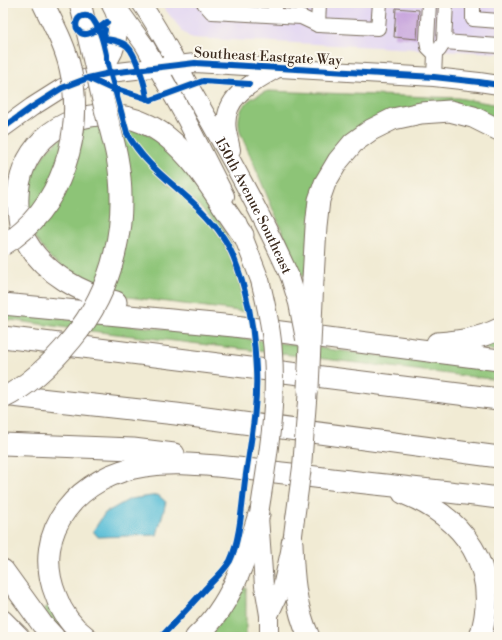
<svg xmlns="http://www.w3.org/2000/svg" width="502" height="640" viewBox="0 0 502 640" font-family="'Libre Bodoni',serif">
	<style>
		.built { fill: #e1d4f3 }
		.green { fill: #8dc477; stroke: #64774a }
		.water { fill: #59bed7; stroke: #4a747a }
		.building { fill: #c5a0dc }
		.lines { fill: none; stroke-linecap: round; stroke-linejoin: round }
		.minor-casing { stroke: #7b6e5e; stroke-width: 16 }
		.major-casing { stroke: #7b6e5e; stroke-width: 20 }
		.highway-casing { stroke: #7b6e5e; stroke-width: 23 }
		.minor { stroke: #fff; stroke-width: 14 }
		.major { stroke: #fff; stroke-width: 18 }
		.highway { stroke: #fff; stroke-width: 21 }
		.major-bridge-casing { stroke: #7b6e5e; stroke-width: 20; stroke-linecap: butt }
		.highway-bridge-casing { stroke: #7b6e5e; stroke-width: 23; stroke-linecap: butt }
		.major-bridge { stroke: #fff; stroke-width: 18 }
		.highway-bridge { stroke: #fff; stroke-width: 21 }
		.cycleway-casing { stroke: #fbf7ec; stroke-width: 8 }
		.cycleway { stroke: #0057b8; stroke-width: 6 }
		.labels { text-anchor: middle; stroke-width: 4; stroke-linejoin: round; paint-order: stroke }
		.street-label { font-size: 14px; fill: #3b2a1e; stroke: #fbf7ec }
	</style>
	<rect width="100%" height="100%" fill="#fbf7ec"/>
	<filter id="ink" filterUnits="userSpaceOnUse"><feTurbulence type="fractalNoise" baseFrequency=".025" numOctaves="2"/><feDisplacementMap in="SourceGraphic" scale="8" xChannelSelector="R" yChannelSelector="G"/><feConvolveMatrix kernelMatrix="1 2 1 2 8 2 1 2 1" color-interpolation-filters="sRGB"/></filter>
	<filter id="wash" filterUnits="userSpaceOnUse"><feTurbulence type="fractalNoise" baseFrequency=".012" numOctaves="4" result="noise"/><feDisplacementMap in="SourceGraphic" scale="16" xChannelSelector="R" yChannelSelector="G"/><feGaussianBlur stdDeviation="0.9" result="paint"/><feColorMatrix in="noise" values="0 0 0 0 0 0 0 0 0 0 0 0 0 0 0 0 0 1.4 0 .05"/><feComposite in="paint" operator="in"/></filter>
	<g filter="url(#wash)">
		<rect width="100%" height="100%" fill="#f1ebd4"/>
		<path class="built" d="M160 3H499V53L191 38 183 32Z"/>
		<g class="green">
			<path d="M268 91 458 98 499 105V121L449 104 340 145 304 278 300 273 240 132C235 108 247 98 268 91Z"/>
			<path d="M129 123 168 147 209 201 232 246 233 250C217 218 189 197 163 172L160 177C174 190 191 201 204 215 231 246 237 273 247 312L120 296 97 289 50 258 35 238 27 214 28 191 33 173 47 150 66 134 97 125Z"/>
			<path d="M3 312 194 332 499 371V380L83 330 3 319Z"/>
			<path d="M499 339V352L484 348 485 346Z"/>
			<path d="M246 587V637H208L243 589Z"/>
			<path d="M52 605 75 637H66L43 609Z"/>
		</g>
		<path class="water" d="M158 495 166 502 157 535 98 537 93 531 105 513 130 499Z"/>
		<g id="blocks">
			<path class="building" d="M396 8 419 10 417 39 394 37Z"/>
		</g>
	</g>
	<g filter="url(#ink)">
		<use href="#blocks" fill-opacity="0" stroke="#7b6e5e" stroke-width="1"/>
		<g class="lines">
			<defs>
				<g id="minor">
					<path d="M204 3 212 12 301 17 318 25"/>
					<path d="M319 3 318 25 378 28 380 3"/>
					<path d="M429 3 427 40 428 47 435 54 434 77"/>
					<path d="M473 3V19L499 21"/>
					<path d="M275 15V3"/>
					<path d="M444 42 499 46"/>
					<path d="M439 50 444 42 446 3"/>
				</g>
				<g id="major">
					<path d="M114 3 145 46 186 119 225 196"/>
					<path id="s1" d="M141 3C160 30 175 60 191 89 227 151 261 212 290 277"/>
					<path d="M90 76C95 73 101 69 105 65 119 49 122 23 111 5"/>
					<path d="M3 128 32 107 62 88 88 78 110 73 195 63 434 77 479 82 499 85"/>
					<path d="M231 150C230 144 228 137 227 131 221 97 253 82 278 68"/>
					<path d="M238 223 260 280"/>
					<path d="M259 517 264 586 269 615V637"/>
					<path d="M269 615 282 587 292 543 295 519"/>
					<path d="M3 619 21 637"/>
				</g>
				<g id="highway">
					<path d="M313 279 316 227 319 200 325 183 338 161 353 143 371 130 393 119 421 113 450 111 473 117 499 130"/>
					<path d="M116 302C81 293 45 274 26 241 20 230 19 218 18 206 15 151 58 112 112 115 132 117 151 124 167 137 200 163 218 202 243 235"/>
					<path d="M3 304 234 326 499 360"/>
					<path d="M3 337 499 399"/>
					<path d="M437 343C459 341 479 339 499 329"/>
					<path d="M3 395 176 414 499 457"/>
					<path d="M3 444 133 449 174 454"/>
					<path d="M403 493C464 517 502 568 480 637"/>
					<path d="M292 543C293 575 295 607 309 637"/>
					<path d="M3 570 42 624 54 637"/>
					<path d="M86 637C71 626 62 613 56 596 29 530 81 475 144 466 169 462 193 464 217 466 247 469 277 472 307 476 371 484 435 490 499 498"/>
					<path d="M196 637C232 605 245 560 259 514"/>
				</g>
			</defs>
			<use href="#minor" class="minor-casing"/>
			<use href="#major" class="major-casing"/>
			<use href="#highway" class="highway-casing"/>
			<use href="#minor" class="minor"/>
			<use href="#major" class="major"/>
			<use href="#highway" class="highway"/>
			<defs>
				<g id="major-bridge">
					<path d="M290 277 298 303 305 339"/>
					<path d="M259 514C267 462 277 408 273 354 272 329 266 304 260 280"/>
					<path d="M295 519 302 467 308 388 307 375"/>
				</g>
				<g id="highway-bridge">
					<path d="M3 245C62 209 85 133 70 68 65 45 53 24 43 3"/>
					<path d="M308 388 313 279"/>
					<path d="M3 398C30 385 53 362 72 339 114 289 129 221 117 157 114 141 109 125 105 109 97 74 89 38 80 3"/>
				</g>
			</defs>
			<use href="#major-bridge" class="major-bridge-casing"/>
			<use href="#highway-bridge" class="highway-bridge-casing"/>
			<use href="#major-bridge" class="major-bridge"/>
			<use href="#highway-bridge" class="highway-bridge"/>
			<defs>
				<g id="cycleway">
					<path d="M107 22C100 27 85 41 78 30 76 28 76 24 77 21 80 14 90 14 94 21 103 34 105 52 109 68 115 90 121 111 127 133 150 176 197 196 223 237 234 253 240 273 245 292 252 317 255 344 256 370 258 407 250 445 245 481 242 504 240 540 230 561 224 571 214 580 206 588 191 605 176 621 161 637"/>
					<path d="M105 30 104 34 106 39C113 40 122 42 127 46 136 54 146 87 147 99"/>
					<path d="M88 78 114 90H120L151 100 203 81 249 84"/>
					<path d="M3 128 32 107 62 88 88 78 110 73 195 63 434 77 479 82 499 85"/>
				</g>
			</defs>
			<use href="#cycleway" class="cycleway-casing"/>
			<use href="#cycleway" class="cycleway"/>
		</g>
	</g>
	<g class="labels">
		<g class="street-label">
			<text transform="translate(268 56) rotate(3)" y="5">Southeast Eastgate Way</text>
			<text dy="5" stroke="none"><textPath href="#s1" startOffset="232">150th Avenue Southeast</textPath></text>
		</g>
	</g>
	<rect width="502" height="640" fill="none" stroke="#fbf7ec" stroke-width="16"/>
</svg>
